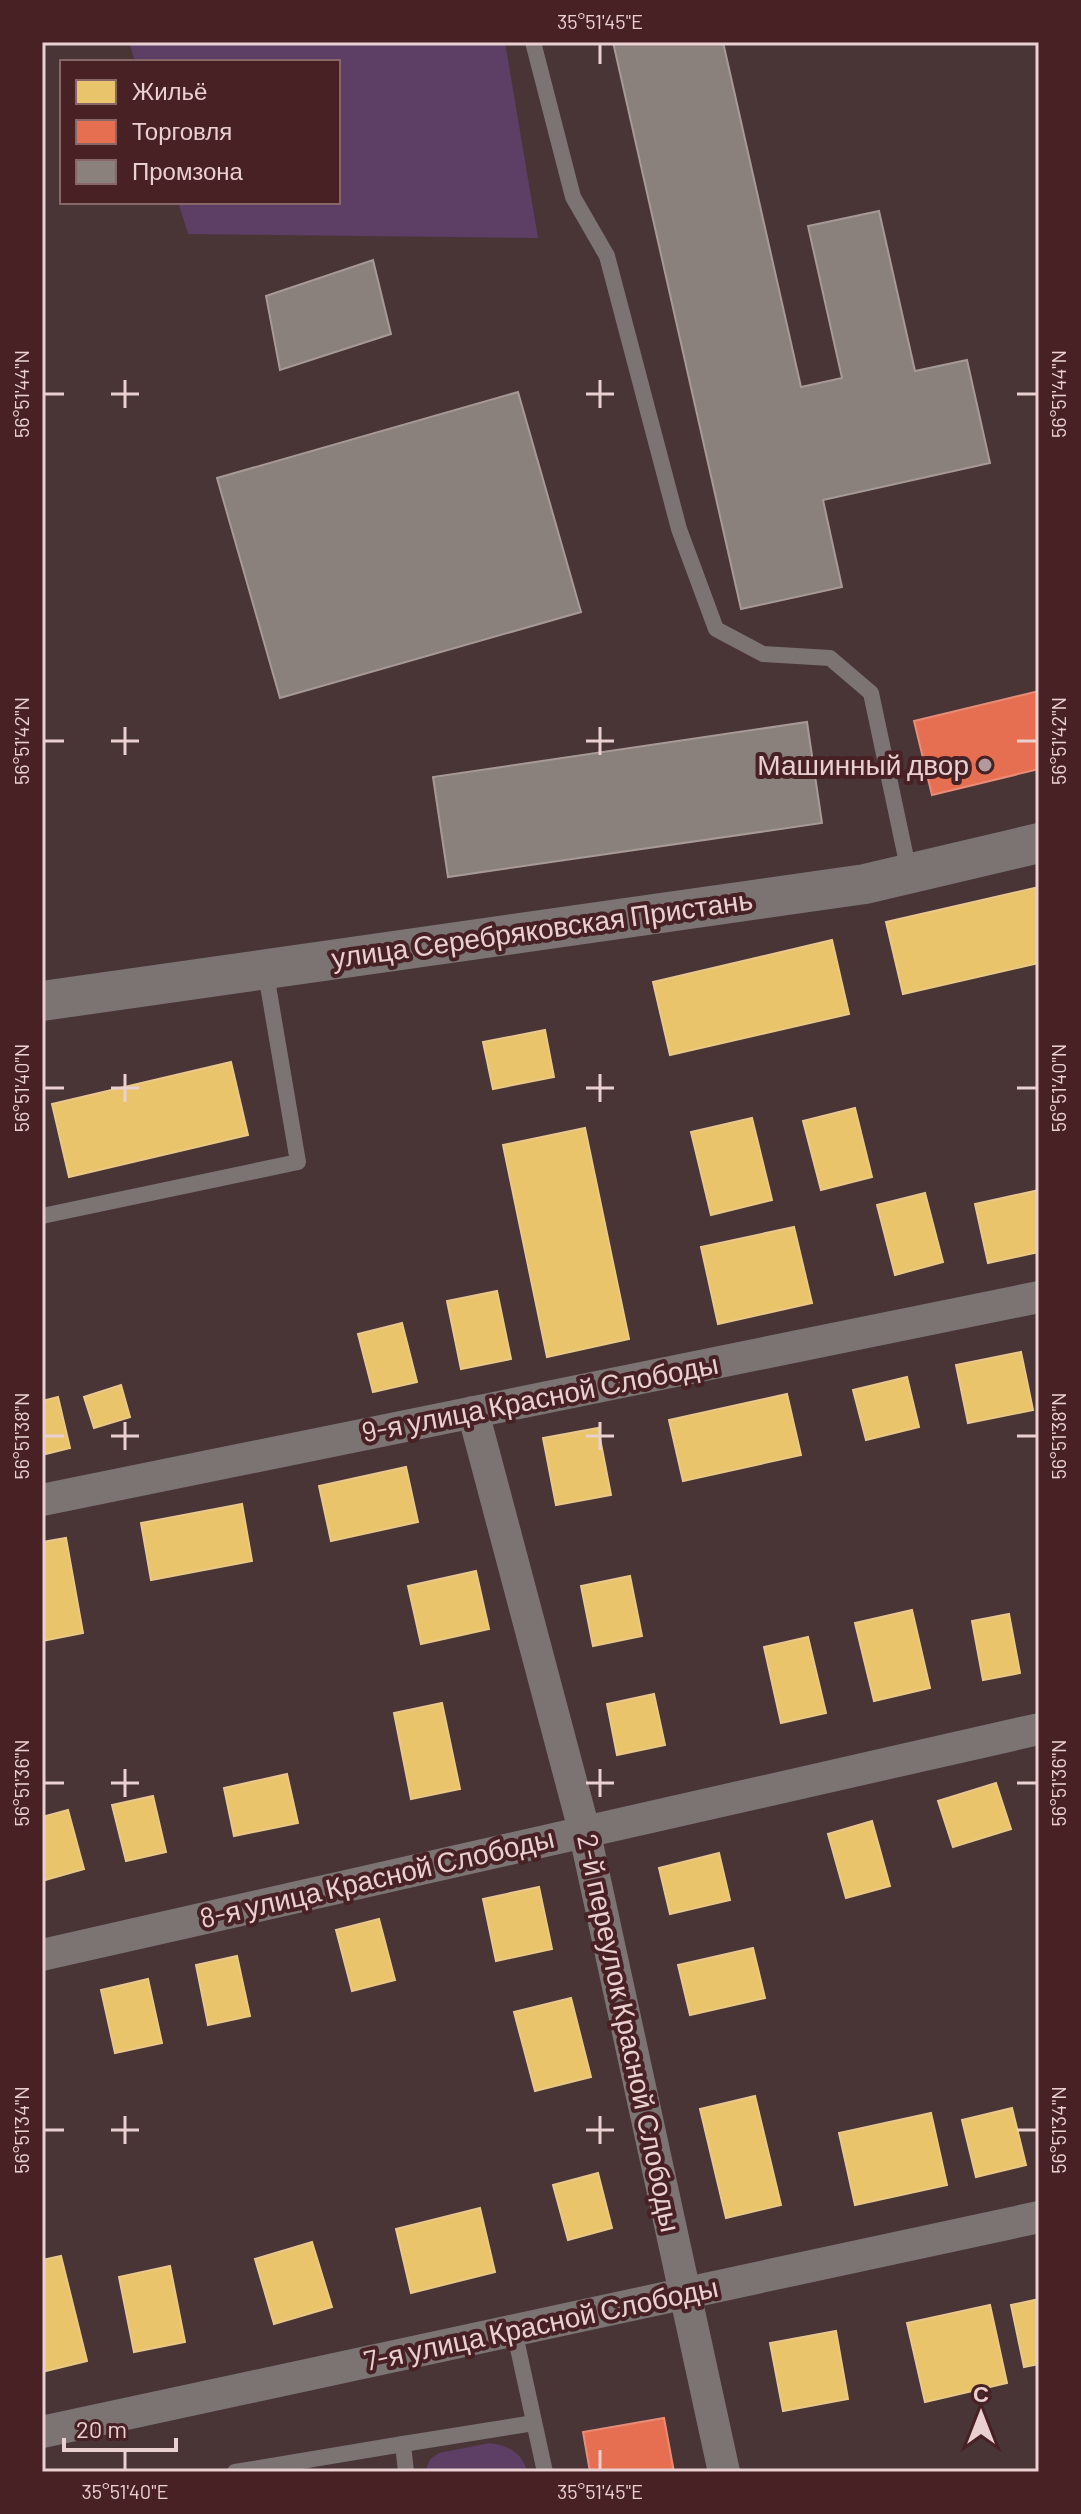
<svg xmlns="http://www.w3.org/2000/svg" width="1081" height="2514" viewBox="0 0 1081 2514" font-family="Barlow,sans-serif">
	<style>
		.green { fill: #5d3e65 }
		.homes { fill: #e9c46a; stroke: #e9c889; stroke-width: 2 }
		.shops { fill: #e76f51; stroke: #e88c77; stroke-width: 2 }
		.industry { fill: #8a817c; stroke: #a79996; stroke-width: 2 }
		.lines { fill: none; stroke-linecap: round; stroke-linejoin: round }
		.service { stroke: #7c7373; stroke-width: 16 }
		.minor { stroke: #7c7373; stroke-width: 32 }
		.tertiary { stroke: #7c7373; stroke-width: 40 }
		.ticks { fill: none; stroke: #ead0d1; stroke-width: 3 }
		.poi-dot { fill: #b2999b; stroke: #472124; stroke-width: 3 }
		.labels { text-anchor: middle; stroke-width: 8; stroke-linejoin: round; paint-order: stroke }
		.poi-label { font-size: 28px; fill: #ead0d1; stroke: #472124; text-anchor: end }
		.street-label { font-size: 28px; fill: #ead0d1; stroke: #472124 }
		.neatline { fill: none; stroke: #ead0d1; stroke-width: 3 }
		.ticks-label { font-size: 20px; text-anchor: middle; fill: #ead0d1 }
	</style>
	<rect width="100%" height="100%" fill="#493436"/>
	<g class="green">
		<path d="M129 42H505L538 238 188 234 178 202H338V62H135Z"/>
		<path d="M490 2443C509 2446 523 2453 527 2472H425L430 2459 439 2453Z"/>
	</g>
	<g class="homes">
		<path d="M1039 887V963L903 994 886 922Z"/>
		<path d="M832 940 849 1014 670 1055 653 982Z"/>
		<path d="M545 1030 554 1077 493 1089 483 1042Z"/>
		<path d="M231 1062 248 1135 69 1177 52 1104Z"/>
		<path d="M855 1108 872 1177 821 1190 803 1121Z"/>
		<path d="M752 1118 772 1200 711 1215 691 1132Z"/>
		<path d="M585 1128 629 1339 547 1357 503 1145Z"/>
		<path d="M1039 1190V1252L988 1263 975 1204Z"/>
		<path d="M925 1193 943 1262 895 1275 877 1205Z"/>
		<path d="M794 1227 812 1303 718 1324 701 1247Z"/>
		<path d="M497 1291 511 1359 461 1369 447 1301Z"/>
		<path d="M402 1323 417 1382 373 1392 358 1334Z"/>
		<path d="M1021 1352 1033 1410 968 1423 956 1365Z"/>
		<path d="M907 1377 919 1427 866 1440 853 1390Z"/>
		<path d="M121 1385 130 1417 94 1428 84 1397Z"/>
		<path d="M787 1394 801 1455 683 1481 669 1420Z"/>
		<path d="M58 1397 70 1448 42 1455V1401Z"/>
		<path d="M598 1428 611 1495 556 1505 543 1438Z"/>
		<path d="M406 1467 418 1522 331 1541 319 1486Z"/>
		<path d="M242 1504 252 1561 151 1580 141 1523Z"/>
		<path d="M66 1538 83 1633 42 1641V1542Z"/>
		<path d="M476 1571 489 1629 421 1644 408 1586Z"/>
		<path d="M630 1576 642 1636 593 1646 581 1586Z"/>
		<path d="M912 1610 930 1688 874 1701 855 1623Z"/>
		<path d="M1009 1614 1020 1673 983 1680 972 1621Z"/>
		<path d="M808 1637 826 1713 781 1723 764 1647Z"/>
		<path d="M654 1694 665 1745 617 1755 607 1704Z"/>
		<path d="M442 1703 460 1789 411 1799 394 1713Z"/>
		<path d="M287 1774 298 1823 234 1836 224 1788Z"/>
		<path d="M996 1783 1011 1829 953 1847 938 1801Z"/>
		<path d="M153 1796 166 1852 126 1861 112 1805Z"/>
		<path d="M68 1810 84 1869 42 1881V1817Z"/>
		<path d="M872 1821 890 1886 846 1898 828 1834Z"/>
		<path d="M719 1853 730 1900 670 1914 659 1868Z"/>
		<path d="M539 1887 552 1949 496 1961 483 1899Z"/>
		<path d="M379 1919 395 1980 352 1991 336 1930Z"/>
		<path d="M753 1948 765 1998 690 2015 678 1965Z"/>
		<path d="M237 1956 250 2016 208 2025 196 1965Z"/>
		<path d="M148 1979 162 2043 115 2053 101 1990Z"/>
		<path d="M571 1998 591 2077 535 2091 514 2012Z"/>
		<path d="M755 2096 781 2205 726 2218 700 2109Z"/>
		<path d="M1012 2108 1026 2165 976 2177 962 2120Z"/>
		<path d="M931 2113 947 2185 855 2205 839 2133Z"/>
		<path d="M598 2173 612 2228 568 2240 553 2185Z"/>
		<path d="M480 2208 495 2272 411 2293 396 2229Z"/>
		<path d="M312 2242 332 2307 274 2324 255 2259Z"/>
		<path d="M61 2256 87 2361 42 2372V2260Z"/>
		<path d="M170 2266 185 2342 134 2352 119 2277Z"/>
		<path d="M1039 2299V2364L1024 2367 1011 2305Z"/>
		<path d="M990 2305 1007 2383 925 2402 907 2323Z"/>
		<path d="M836 2331 848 2399 783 2411 770 2343Z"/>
	</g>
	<g class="shops">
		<path d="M1039 691V769L932 795 914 721Z"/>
		<path d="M664 2418 674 2472H590L583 2432Z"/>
	</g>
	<g class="industry">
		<path d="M613 42H723L801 387 842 378 808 226 879 211 915 371 967 360 990 463 823 500 842 587 741 609Z"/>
		<path d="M373 260 391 334 280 370 266 296Z"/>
		<path d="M518 392 581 612 280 698 217 478Z"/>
		<path d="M807 722 822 823 448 877 433 777Z"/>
	</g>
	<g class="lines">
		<g class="service">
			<path d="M533 42 573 197 607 256 679 529 716 629 763 654 830 658 871 693 909 872"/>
			<path d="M42 1216 298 1162 265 968"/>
			<path d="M514 2330 545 2472"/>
			<path d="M403 2444 534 2423"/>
			<path d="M235 2472 403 2444 406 2472"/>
		</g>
		<g class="minor">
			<path d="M473 1412 584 1830 724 2472"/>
			<path d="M42 1500 1039 1297"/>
			<path d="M42 1955 1039 1729"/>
			<path d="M42 2432 1039 2217"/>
		</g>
		<path class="tertiary" d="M42 1001 865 884 1039 843"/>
	</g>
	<path class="ticks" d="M600 44V64M125 380V408M600 380V408M44 394H64M111 394H139M586 394H614M1017 394H1037M125 727V755M600 727V755M44 741H64M111 741H139M586 741H614M1017 741H1037M125 1074V1102M600 1074V1102M44 1088H64M111 1088H139M586 1088H614M1017 1088H1037M125 1422V1450M600 1422V1450M44 1436H64M111 1436H139M586 1436H614M1017 1436H1037M125 1769V1797M600 1769V1797M44 1783H64M111 1783H139M586 1783H614M1017 1783H1037M125 2116V2144M600 2116V2144M44 2130H64M111 2130H139M586 2130H614M1017 2130H1037M125 2450V2470M600 2450V2470"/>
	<circle class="poi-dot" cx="985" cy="765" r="8"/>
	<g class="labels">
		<g class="poi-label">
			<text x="969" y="775">Машинный двор</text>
		</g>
		<g class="street-label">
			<text transform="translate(542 929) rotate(-8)" y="10">улица Серебряковская Пристань</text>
			<text transform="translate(540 1398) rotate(-11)" y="10">9-я улица Красной Слободы</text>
			<text transform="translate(377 1878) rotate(-13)" y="10">8-я улица Красной Слободы</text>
			<text transform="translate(629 2033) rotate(78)" y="10">2-й переулок Красной Слободы</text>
			<text transform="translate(541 2324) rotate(-12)" y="10">7-я улица Красной Слободы</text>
		</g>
	</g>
	<rect width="1081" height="2514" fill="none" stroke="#472124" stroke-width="88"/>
	<rect x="60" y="60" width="280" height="144" fill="#472124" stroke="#886769" stroke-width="2"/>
	<rect x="76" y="80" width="40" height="24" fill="#e9c46a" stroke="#886769" stroke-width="2"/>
	<text x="132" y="100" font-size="24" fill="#ead0d1">Жильё</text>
	<rect x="76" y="120" width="40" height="24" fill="#e76f51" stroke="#886769" stroke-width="2"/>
	<text x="132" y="140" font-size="24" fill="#ead0d1">Торговля</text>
	<rect x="76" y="160" width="40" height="24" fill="#8a817c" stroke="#886769" stroke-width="2"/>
	<text x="132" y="180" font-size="24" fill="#ead0d1">Промзона</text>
	<g transform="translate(981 2414)" stroke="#472124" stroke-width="6" paint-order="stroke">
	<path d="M0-6L14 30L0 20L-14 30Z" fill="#ead0d1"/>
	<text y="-12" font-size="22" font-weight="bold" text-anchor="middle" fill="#ead0d1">С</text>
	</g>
	<path d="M64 2438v12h112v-12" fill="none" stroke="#ead0d1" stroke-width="4"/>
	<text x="76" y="2438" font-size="24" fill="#ead0d1" stroke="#472124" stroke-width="6" paint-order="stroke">20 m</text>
	<rect x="44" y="44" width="993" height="2426" class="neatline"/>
	<g class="ticks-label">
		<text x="600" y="29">35°51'45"E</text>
		<text transform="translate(22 394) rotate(-90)" y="7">56°51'44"N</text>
		<text transform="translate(1059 394) rotate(-90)" y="7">56°51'44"N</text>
		<text transform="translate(22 741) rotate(-90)" y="7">56°51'42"N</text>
		<text transform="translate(1059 741) rotate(-90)" y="7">56°51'42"N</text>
		<text transform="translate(22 1088) rotate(-90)" y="7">56°51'40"N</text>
		<text transform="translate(1059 1088) rotate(-90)" y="7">56°51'40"N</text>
		<text transform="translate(22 1436) rotate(-90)" y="7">56°51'38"N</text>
		<text transform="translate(1059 1436) rotate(-90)" y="7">56°51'38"N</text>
		<text transform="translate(22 1783) rotate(-90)" y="7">56°51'36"N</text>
		<text transform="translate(1059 1783) rotate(-90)" y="7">56°51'36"N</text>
		<text transform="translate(22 2130) rotate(-90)" y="7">56°51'34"N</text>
		<text transform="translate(1059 2130) rotate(-90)" y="7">56°51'34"N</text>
		<text x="125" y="2499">35°51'40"E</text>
		<text x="600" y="2499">35°51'45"E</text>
	</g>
</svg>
